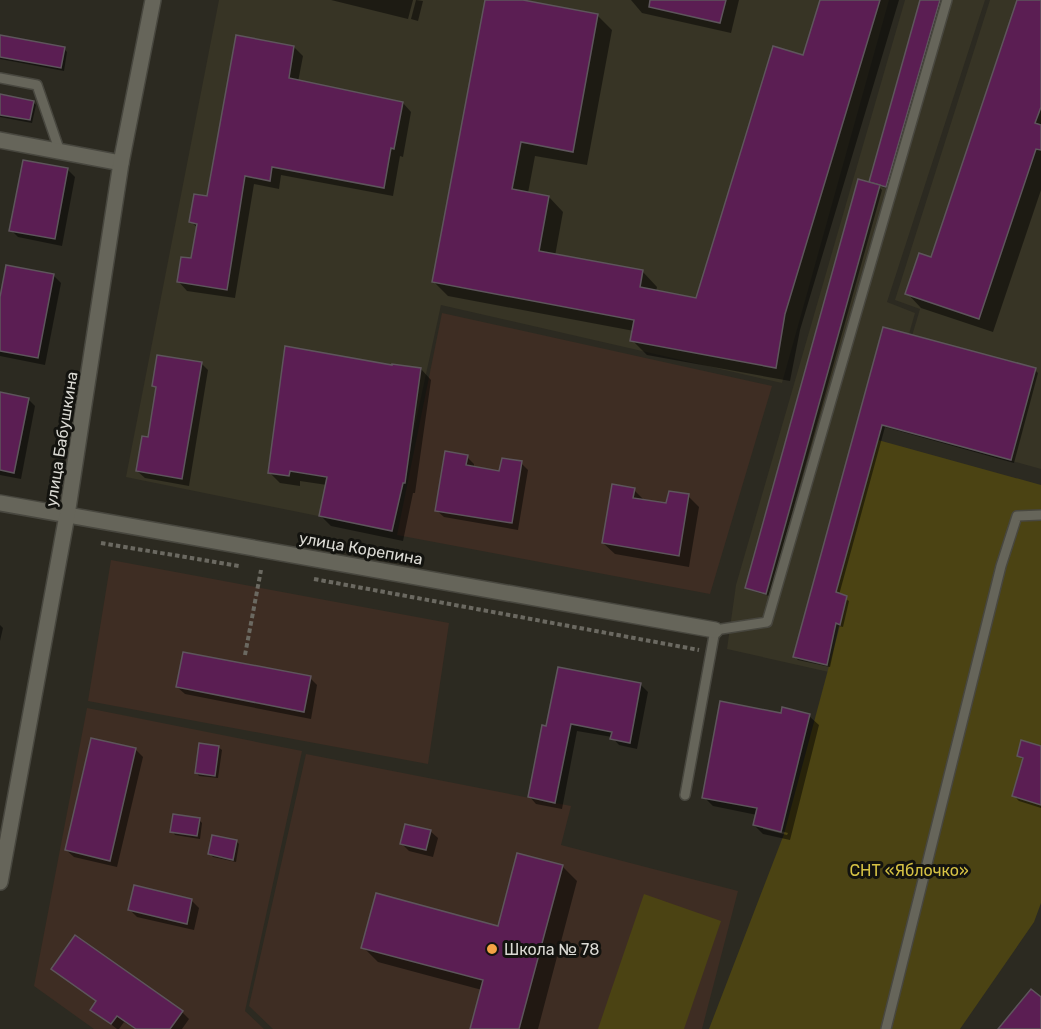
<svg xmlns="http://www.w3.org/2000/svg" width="1041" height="1029" viewBox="0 0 1041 1029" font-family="Rubik,sans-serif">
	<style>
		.built { fill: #373425 }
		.education { fill: #3e2d23 }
		.green { fill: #4b4313 }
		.shadow { fill: #0007; fill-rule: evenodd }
		.building { fill: #5b1e53; stroke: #5e555c; stroke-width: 1.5 }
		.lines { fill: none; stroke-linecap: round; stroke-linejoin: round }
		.service-casing { stroke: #48473f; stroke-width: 12 }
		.minor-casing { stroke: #48473f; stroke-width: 18 }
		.tertiary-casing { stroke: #48473f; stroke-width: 18 }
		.path { stroke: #6b6961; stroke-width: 4; stroke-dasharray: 4.5 3; stroke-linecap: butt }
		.service { stroke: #66655a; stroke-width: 9 }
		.minor { stroke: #66655a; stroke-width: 15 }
		.tertiary { stroke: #66655a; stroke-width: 15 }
		.poi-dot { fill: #f5a345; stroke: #13130f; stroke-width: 2 }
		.labels { text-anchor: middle; stroke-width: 6; stroke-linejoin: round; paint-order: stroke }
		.street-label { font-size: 16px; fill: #dbdad4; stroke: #13130f }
		.park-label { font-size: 16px; fill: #d6c244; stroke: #13130f }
		.poi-label { font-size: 16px; fill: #dbdad4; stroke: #13130f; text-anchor: start }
	</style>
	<rect width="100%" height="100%" fill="#2c2a21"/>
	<g class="built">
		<path d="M219 0H889L782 383 441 305 392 531 126 477Z"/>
		<path d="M905 0H985L887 302 915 313 836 592 847 596 829 672 727 649 736 585Z"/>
		<path d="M990 0H1041V469L885 426 920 309 895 300Z"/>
	</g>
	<g class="education">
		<path d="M442 313 772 386 710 594 397 535Z"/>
		<path d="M111 560 449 623 428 764 88 701Z"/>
		<path d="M87 708 302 751 245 1011 264 1029H94L34 986Z"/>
		<path d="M306 754 571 806 561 845 738 891 702 1029H273L249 1006Z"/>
	</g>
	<g class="green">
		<path d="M878 440 1041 485V903L1034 922 960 1029H709L784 834 840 625 847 596 836 592Z"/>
		<path d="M644 894 721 921 684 1029H598Z"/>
	</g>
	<g class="shadow">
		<path d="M331 0H413L408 19Z"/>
		<path d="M416 0 423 1 418 21 411 19Z"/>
		<path d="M486 0H514L598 16 612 30 587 165 535 156 528 193 549 197 563 212 555 256 643 272 657 287 656 292 697 299 804 57 821 0H899L800 330 790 381 647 355 632 340 634 331 448 296 433 281Z"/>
		<path d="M631 0H739L731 33 642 13Z"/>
		<path d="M921 0H944L889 189 878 186 882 190 769 596 750 590 747 587 875 185Z"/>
		<path d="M1019 0H1041V190L993 332 921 308 907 293 932 259Z"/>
		<path d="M0 37 64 49 67 52 64 71 0 59Z"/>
		<path d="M294 47 303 56 298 82 403 103 411 112 403 157 400 156 393 196 281 175 279 189 254 184 235 298 187 291 179 282 193 260 198 228 191 222 208 197Z"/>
		<path d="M0 96 33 102 36 105 32 123 0 117Z"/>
		<path d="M68 170 75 177 62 246 18 237 11 230Z"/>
		<path d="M53 275 61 283 45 365 0 356V305Z"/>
		<path d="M884 329 1035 370 1038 373 1014 463 885 427 839 595 849 601 843 627 839 626 830 667 798 660 795 657Z"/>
		<path d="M201 363 208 370 189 486 145 478 137 471 149 439 157 389 154 385Z"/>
		<path d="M393 367 421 369 431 380 415 493H413L403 541 331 526 320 515 327 485 300 481V486L280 483 269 472Z"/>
		<path d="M0 394 28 399 35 406 21 479 0 475Z"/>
		<path d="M467 457 474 464V468L501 472 521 463 528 470 518 530 444 517 436 510Z"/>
		<path d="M634 490 646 502 668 505 688 496 699 507 689 567 615 554 603 543Z"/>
		<path d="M0 625 3 628 0 641Z"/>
		<path d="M310 678 317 685 311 719 185 694 177 687Z"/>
		<path d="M641 685 648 692 637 749 619 745 612 737 577 731 562 809 536 804 529 796 548 728Z"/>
		<path d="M782 715 809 716 819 725 790 840 763 834 754 825 757 815 713 806 704 797ZM763 826 788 833 787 835 763 829Z"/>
		<path d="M92 739 136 750 143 757 117 867 74 857 66 850Z"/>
		<path d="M218 747 222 750 218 778 199 776 196 772Z"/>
		<path d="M1041 747V808L1019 801 1014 796 1024 761 1018 755Z"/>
		<path d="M199 820 202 823 200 839 175 835 172 831Z"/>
		<path d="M430 831 438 838 433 857 409 851 402 844Z"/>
		<path d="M236 841 239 844 236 862 213 857 210 854Z"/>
		<path d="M562 866 577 881 538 1029H471L482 990 378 962 363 947 499 928Z"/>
		<path d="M191 900 199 908 194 930 137 917 130 910Z"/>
		<path d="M53 969 182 1012 189 1019 182 1029H135L124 1022 119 1029H117L92 1009 97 1002Z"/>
	</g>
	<g class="building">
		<path d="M485 0H523L598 14 573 152 521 142 512 189 549 196 539 251 643 270 640 287 696 298 773 46 803 55 820 0H880L785 314 776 368 630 341 634 320 432 282Z"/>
		<path d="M650 0H726L720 23 649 7Z"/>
		<path d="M920 0H940L886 187 869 182Z"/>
		<path d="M1017 0H1041V107L1035 123 1041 125V150L1036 149 979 319 905 294 919 253 931 257Z"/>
		<path d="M0 35 65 47 61 68 0 57Z"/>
		<path d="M236 35 294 46 289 78 403 102 394 149 391 148 384 188 272 167 270 181 245 176 227 290 177 282 181 257 191 258 197 224 189 222 194 194 207 196Z"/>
		<path d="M0 94 34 101 30 120 0 115Z"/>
		<path d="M23 160 68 168 55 239 9 231Z"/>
		<path d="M858 179 880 185 766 594 745 588Z"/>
		<path d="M6 265 54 274 38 358 0 351V297Z"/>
		<path d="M883 327 1036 368 1011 460 882 425 836 592 847 596 840 625 836 623 827 665 793 657Z"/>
		<path d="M285 346 392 365V364L421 368 405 483H403L392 531 319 516 327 477 290 471 289 476 268 473Z"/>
		<path d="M157 355 202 362 182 479 136 471 142 436 148 437 156 387 152 386Z"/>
		<path d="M0 392 29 398 14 473 0 470Z"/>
		<path d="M445 451 468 455 466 465 499 471 502 458 522 461 512 523 435 511Z"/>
		<path d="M612 484 635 488 633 498 666 503 669 491 689 494 679 556 602 543Z"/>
		<path d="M183 652 311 676 304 712 176 687Z"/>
		<path d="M558 667 641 683 630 743 610 739 612 732 571 724 555 803 528 797 542 725 546 726Z"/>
		<path d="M720 701 781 713 782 707 810 714 781 832 753 825 757 808 702 798Z"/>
		<path d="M91 738 136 748 110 861 65 850Z"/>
		<path d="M1021 740 1041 746V805L1012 796 1023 758 1017 756Z"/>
		<path d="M199 743 219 746 215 776 195 773Z"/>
		<path d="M173 814 200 818 197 836 170 832Z"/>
		<path d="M405 824 431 830 426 850 400 844Z"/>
		<path d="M212 835 237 840 233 860 208 854Z"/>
		<path d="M517 853 563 865 519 1029H470L483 980 361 948 376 893 498 926Z"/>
		<path d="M134 885 192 899 187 924 128 910Z"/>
		<path d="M75 935 183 1011 170 1029H136L117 1016 111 1024 90 1010 96 1001 51 969Z"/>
		<path d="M1031 989 1041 997V1029H998Z"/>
	</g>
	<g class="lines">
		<defs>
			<g id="service">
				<path d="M0 78 37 85 60 152"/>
				<path d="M685 795 715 630 767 622 947 0"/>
				<path d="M886 1029 1001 566 1017 516 1041 515"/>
			</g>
			<g id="minor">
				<path d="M0 140 121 163"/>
				<path d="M0 503 715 630"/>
			</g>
			<path id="tertiary" d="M0 882 67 515 121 163 153 0"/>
		</defs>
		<use href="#service" class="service-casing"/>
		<use href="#minor" class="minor-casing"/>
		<use href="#tertiary" class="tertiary-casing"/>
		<g class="path">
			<path d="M101 543 239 566"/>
			<path d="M314 579 699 650"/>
			<path d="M245 655 261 570"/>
		</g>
		<use href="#service" class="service"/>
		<use href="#minor" class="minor"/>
		<use href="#tertiary" class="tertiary"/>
	</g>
	<circle class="poi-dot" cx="492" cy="949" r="6"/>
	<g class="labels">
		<g class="street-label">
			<text transform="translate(61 439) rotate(-81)" y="6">улица Бабушкина</text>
			<text transform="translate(361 548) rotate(10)" y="6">улица Корепина</text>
		</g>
		<g class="park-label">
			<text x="909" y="876">СНТ «Яблочко»</text>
		</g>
		<g class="poi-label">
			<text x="504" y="955">Школа № 78</text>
		</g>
	</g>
</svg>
